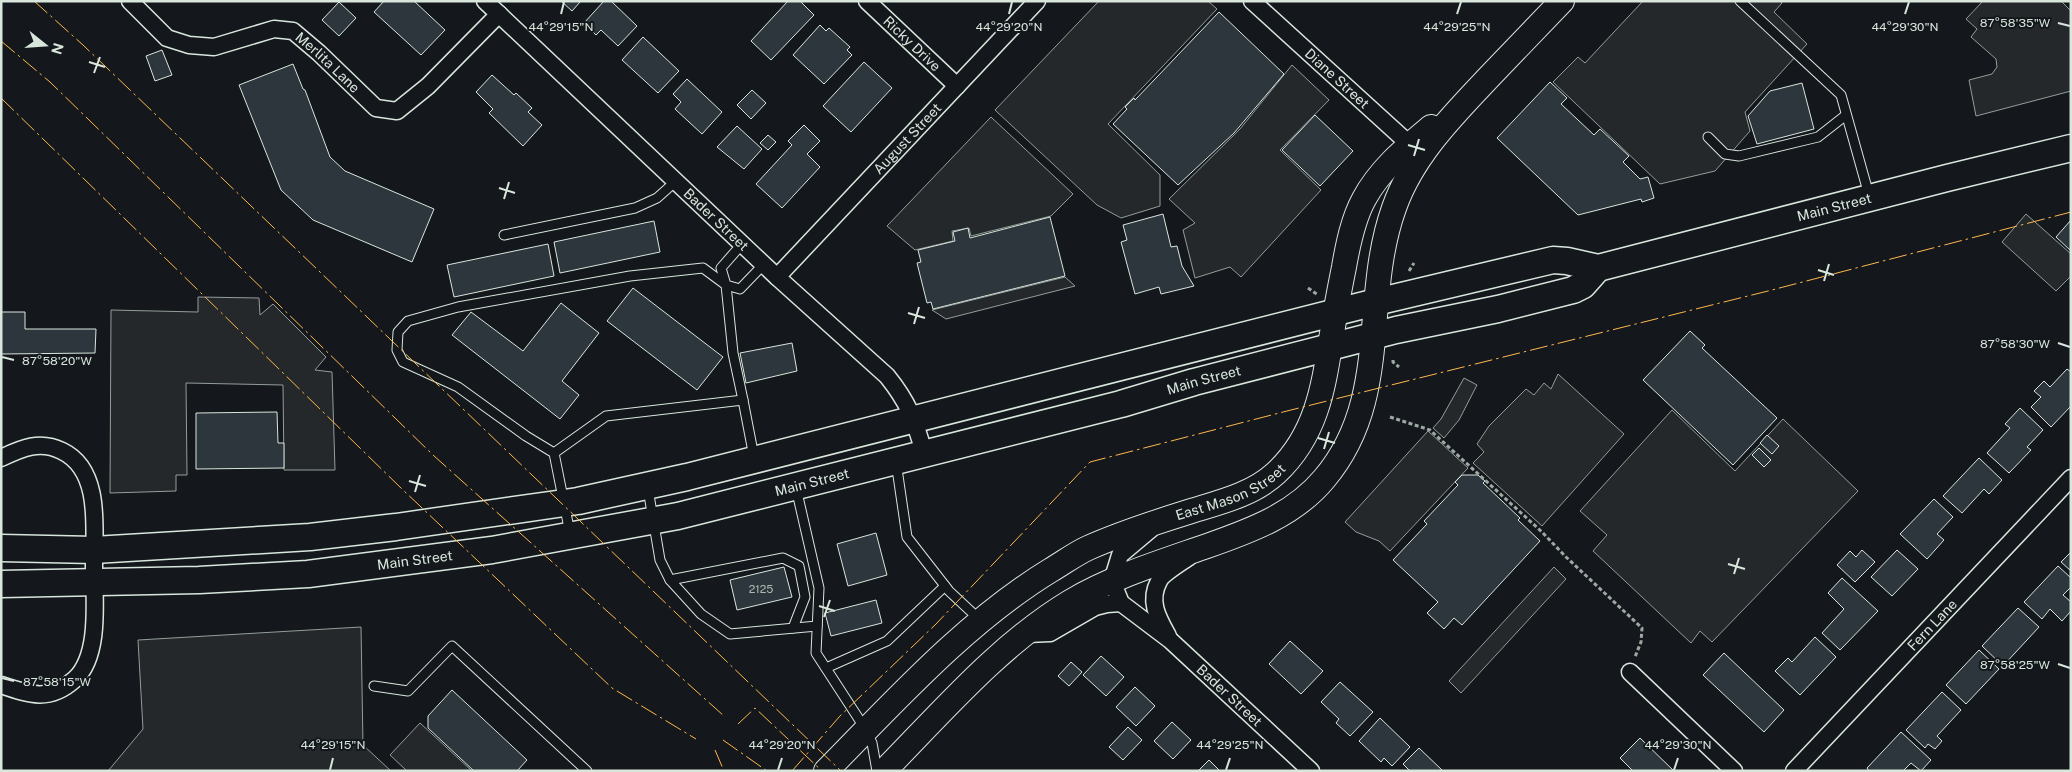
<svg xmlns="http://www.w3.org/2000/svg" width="2072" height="772" viewBox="0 0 2072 772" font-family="'Public Sans',sans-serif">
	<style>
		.parking { fill: #24282b; stroke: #939e99 }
		.building { fill: #2c363c; stroke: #d8e6dc }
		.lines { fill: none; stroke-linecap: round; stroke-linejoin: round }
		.lane-casing { stroke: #d8e6dc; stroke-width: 11 }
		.street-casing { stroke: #d8e6dc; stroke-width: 19 }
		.secondary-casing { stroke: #d8e6dc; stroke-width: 26 }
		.primary-casing { stroke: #d8e6dc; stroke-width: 29 }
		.path { stroke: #9da8a2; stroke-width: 3; stroke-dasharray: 4 2.5; stroke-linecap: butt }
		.lane { stroke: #14181c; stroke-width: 9 }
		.street { stroke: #14181c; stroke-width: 16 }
		.secondary { stroke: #14181c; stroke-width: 24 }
		.primary { stroke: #14181c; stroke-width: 26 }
		.power { stroke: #ffb74d; stroke-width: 1; stroke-dasharray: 18 4 2.5 4; stroke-linecap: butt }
		.ticks { fill: none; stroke: #d8e6dc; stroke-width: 2 }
		.labels { text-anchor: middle; stroke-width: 4; stroke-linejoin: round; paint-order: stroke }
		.number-label { font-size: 11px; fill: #adbab4 }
		.street-label { font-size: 14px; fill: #d8e6dc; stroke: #14181c }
		.ticks-label { font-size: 12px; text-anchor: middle; fill: #d8e6dc; stroke: #14181c; stroke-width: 4; stroke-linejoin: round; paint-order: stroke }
	</style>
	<rect width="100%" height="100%" fill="#14181c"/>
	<g class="parking">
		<path d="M1099 1H1208L1217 9 1108 124 1160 175V206L1121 218 1097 205 995 110Z"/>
		<path d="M1643 1H1781L1782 3 1774 12 1807 44 1745 112 1750 131 1715 171 1660 184 1553 82 1578 57 1585 63Z"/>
		<path d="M1983 1H2061L2071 11V91L1976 116 1969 80 1992 74 1997 67 1996 59 1971 37 1977 29 1966 19Z"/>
		<path d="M1292 65 1329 100 1280 150 1321 190 1241 277 1230 267 1195 278 1183 230 1195 223 1169 199 1240 129Z"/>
		<path d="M991 117 1073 194 1051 216 971 236 969 228 952 231 953 241 915 250 887 226Z"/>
		<path d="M2026 214 2071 254V276L2056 291 2002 242Z"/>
		<path d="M1065 277 1075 286 946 319 932 310Z"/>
		<path d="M198 297 259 298 260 315 273 304 326 357 315 370 332 372 335 470H284L283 385 186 383 187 475H176V491L110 493 111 310 198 312Z"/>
		<path d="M1558 374 1624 434 1542 526 1473 463 1484 452 1477 444 1489 426 1526 389 1534 395 1544 383 1551 389Z"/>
		<path d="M1464 378 1477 385 1459 420 1444 438 1433 428 1441 419Z"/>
		<path d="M1672 410 1735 471 1783 419 1858 491 1712 642 1700 631 1691 643 1593 551 1607 535 1580 511Z"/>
		<path d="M1428 431 1468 468 1390 551 1379 541 1356 532 1345 522Z"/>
		<path d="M1554 567 1566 579 1461 693 1449 681Z"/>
		<path d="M361 627 363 745 391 771H108L143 729 138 640Z"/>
		<path d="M420 723 472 771H407L390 755Z"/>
	</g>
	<g class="building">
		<path d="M384 1H414L445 30 421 55 374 12Z"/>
		<path d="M561 1H581L572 11Z"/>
		<path d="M604 1H611L637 26 618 46 601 30 596 35 584 23Z"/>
		<path d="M788 1H800L814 15 771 60 751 41Z"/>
		<path d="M339 2 356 18 339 36 322 20Z"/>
		<path d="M1219 12 1284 74 1234 133 1178 185 1113 124 1127 109 1125 107 1134 98 1135 100Z"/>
		<path d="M820 25 826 31 829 28 850 47 847 50 852 55 824 84 793 55Z"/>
		<path d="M643 37 679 71 658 93 622 60Z"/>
		<path d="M162 50 172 75 155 81 146 56Z"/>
		<path d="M864 62 892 88 851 132 823 106Z"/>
		<path d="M293 64 303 89 305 90 330 157 345 171 434 209 412 262 313 220 281 190 239 85Z"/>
		<path d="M492 75 514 95 516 93 532 108 528 112 542 125 523 146 489 113 493 109 476 92Z"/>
		<path d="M687 79 722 112 702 134 675 109 681 102 673 94Z"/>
		<path d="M1550 82 1567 98 1561 104 1594 135 1600 129 1629 156 1623 162 1640 179 1648 177 1654 198 1642 202 1641 199 1578 215 1497 138Z"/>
		<path d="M1802 83 1814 129 1757 144 1748 116 1770 91Z"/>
		<path d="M752 90 766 103 751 119 737 105Z"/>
		<path d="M1315 115 1353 151 1320 186 1282 150Z"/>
		<path d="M804 125 820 141 807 154 820 167 782 208 756 184 792 145 788 141Z"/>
		<path d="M737 126 762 149 744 169 717 147Z"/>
		<path d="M768 135 776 142 768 150 760 143Z"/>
		<path d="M1163 214 1171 247 1177 246 1182 266 1194 286 1161 294 1159 287 1135 294 1121 242 1127 240 1123 225Z"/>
		<path d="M1050 217 1065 276 933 309 931 302 927 303 917 263 921 262 918 250 955 241 953 232 968 228 970 238Z"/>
		<path d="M2071 220V251L2056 237Z"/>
		<path d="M654 221 660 252 560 273 554 242Z"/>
		<path d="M548 244 554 276 454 297 447 265Z"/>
		<path d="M633 288 723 357 697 390 607 321Z"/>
		<path d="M561 303 599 333 562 381 579 395 560 419 452 335 471 312 523 351Z"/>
		<path d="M1 312H25V329H96L95 353 1 354Z"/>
		<path d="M1690 331 1705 345 1702 348 1777 418 1733 465 1643 380Z"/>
		<path d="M792 343 797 371 746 383 740 353Z"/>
		<path d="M2067 369 2071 372V406L2051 427 2031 407 2041 397 2034 391 2044 381 2050 387Z"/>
		<path d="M2020 408 2043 430 2027 447 2031 450 2009 473 1987 453 2010 428 2005 424Z"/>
		<path d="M277 412 278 443H284V468L196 469V413Z"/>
		<path d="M1767 435 1779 446 1772 454 1760 443Z"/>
		<path d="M1759 448 1771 460 1764 467 1752 455Z"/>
		<path d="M1979 458 2002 480 1989 494 1984 489 1962 513 1943 496Z"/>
		<path d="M1462 475H1478L1485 481 1483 483 1520 518 1518 520 1540 541 1462 625 1454 618 1444 629 1427 613 1438 602 1393 560 1427 524 1424 521 1458 485 1455 482Z"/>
		<path d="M1934 499 1953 517 1937 534 1944 540 1927 559 1900 534Z"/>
		<path d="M876 533 887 575 848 586 837 544Z"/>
		<path d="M1862 550 1875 562 1855 582 1837 565 1850 551 1856 557Z"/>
		<path d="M1897 550 1918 569 1892 596 1871 577Z"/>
		<path d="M2071 552V571L2061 562Z"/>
		<path d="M2058 566 2071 578V587L2063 595 2071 602V611L2062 621 2050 609 2042 619 2024 602Z"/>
		<path d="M784 567 792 597 737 610 730 580Z"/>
		<path d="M1842 578 1878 611 1840 650 1822 633 1844 609 1828 593Z"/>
		<path d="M876 600 882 623 831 636 825 613Z"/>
		<path d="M2018 608 2039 627 2003 666 1982 646Z"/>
		<path d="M1815 637 1836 657 1800 695 1775 671 1788 658 1792 662Z"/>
		<path d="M1290 641 1323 671 1301 694 1269 664Z"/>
		<path d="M1979 650 1999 669 1966 704 1946 685Z"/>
		<path d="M1724 653 1784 710 1764 732 1703 675Z"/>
		<path d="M1101 656 1124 677 1106 696 1083 675Z"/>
		<path d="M1071 662 1082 672 1069 686 1058 676Z"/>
		<path d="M1340 682 1373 712 1350 736 1336 723 1339 719 1321 702Z"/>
		<path d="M1135 687 1155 706 1136 726 1116 707Z"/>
		<path d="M452 690 527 760 517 771H474L428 728V716Z"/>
		<path d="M1942 692 1961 710 1937 736 1942 741 1935 749 1928 744 1925 748 1906 730Z"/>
		<path d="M1380 718 1410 747 1392 766 1384 758 1381 762 1359 741Z"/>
		<path d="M1172 722 1191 740 1173 759 1154 741Z"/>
		<path d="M1128 727 1142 740 1123 760 1109 747Z"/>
		<path d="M1901 732 1931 760 1921 771 1911 763 1903 771H1869L1867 768Z"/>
		<path d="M1640 738 1674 771H1633L1620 758Z"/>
		<path d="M1419 748 1443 771H1410L1403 764Z"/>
		<path d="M1209 760 1220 771H1198Z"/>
	</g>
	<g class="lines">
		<defs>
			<g id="lane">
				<path d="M1740 1 1841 95 1869 195"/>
				<path d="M1708 137 1725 154 1739 156 1818 137 1846 115"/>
				<path d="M504 235 635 208 657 198 676 181"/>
				<path d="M742 244 721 268 726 285 740 289 764 264"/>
				<path d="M554 453 606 416 743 400 754 457"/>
				<path d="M896 462 907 537 949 591 980 620"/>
				<path d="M796 488 819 588 816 653 866 730 872 743 877 771"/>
				<path d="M648 489 660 560 670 580 701 614 730 634 817 626"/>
				<path d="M570 533 554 453 526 436 458 387 403 362 397 350 398 332 408 321 458 307 630 276 703 268 726 285 733 353 743 400"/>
				<path d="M670 580 783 558 799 566 805 597 793 628"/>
				<path d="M826 668 887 641 945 586"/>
				<path d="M374 686 408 691 452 646 587 771"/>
			</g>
			<g id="street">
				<path id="s1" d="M130 1 167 38 189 45 214 47 274 29 293 31 319 53 376 108 397 111 428 86 499 14"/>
				<path id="s2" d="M485 1 777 277 887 376C908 402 915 420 924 453"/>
				<path id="s3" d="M867 1 957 86"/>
				<path id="s4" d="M1252 1 1418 152"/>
				<path id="s5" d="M777 277 1037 1"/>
				<path d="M1 458C22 448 40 440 62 451 102 470 94 529 94 565 94 598 101 655 75 679 50 702 30 695 1 685"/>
				<path id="s6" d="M1151 529 1120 555 1112 581 1121 603 1170 640 1311 771"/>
				<path d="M1026 634 1050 633 1095 607 1107 604 1121 603"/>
				<path d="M1168 636C1158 618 1148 601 1159 581 1162 574 1182 562 1189 557"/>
				<path d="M1630 672 1734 771"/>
				<path id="s7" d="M1794 771 2071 478"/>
			</g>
			<g id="secondary">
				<path id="s8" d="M826 771C896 700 966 622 1051 570 1063 563 1075 554 1088 548 1119 534 1153 523 1185 513 1216 503 1251 496 1276 473 1319 433 1324 382 1333 327 1336 307 1340 287 1344 267 1348 244 1353 219 1364 199 1380 169 1406 148 1431 127"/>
				<path d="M884 771C942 712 999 645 1070 602 1112 577 1161 562 1207 546 1250 531 1294 515 1324 479 1392 399 1361 300 1394 208 1412 156 1453 115 1490 76 1514 51 1538 26 1562 1"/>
			</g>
			<g id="primary">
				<path id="s9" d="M1 548 94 550 310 537 396 527 578 501 687 477 1376 302 1553 260 1567 261 1598 268 1947 178 2071 148"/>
				<path id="s10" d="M1 584 199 580 308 574 492 550 678 516 1121 404 1194 382 1396 330 1498 309 1573 290 1583 285 1598 268"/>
			</g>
		</defs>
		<use href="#lane" class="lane-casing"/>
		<use href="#street" class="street-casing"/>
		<use href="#secondary" class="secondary-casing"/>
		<use href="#primary" class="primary-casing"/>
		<g class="path">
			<path d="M1409 271 1414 263"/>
			<path d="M1308 288 1318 295"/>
			<path d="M1393 360V362L1399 367"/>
			<path d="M1390 417 1430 430 1542 532 1566 557 1642 628 1641 642 1635 657"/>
		</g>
		<use href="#lane" class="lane"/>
		<use href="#street" class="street"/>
		<use href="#secondary" class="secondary"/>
		<use href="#primary" class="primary"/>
		<g class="power">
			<path d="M34 1 83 45 841 771"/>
			<path d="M1 41 50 82 433 455 724 716"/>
			<path d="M1 98 402 489 612 688 696 739"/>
			<path d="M738 724 755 708 822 771"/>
			<path d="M723 740 767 771"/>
			<path d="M715 750 724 771"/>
			<path d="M792 771 840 716 936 624 1090 462 1287 411 1768 291 2071 212"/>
		</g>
	</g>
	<path class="ticks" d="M561 14 564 2M1009 14 1012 2M1457 14 1461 2M1905 14 1909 2M2058 23 2070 26M89 62 105 67M94 73 100 57M1408 145 1425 150M1414 156 1419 139M499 188 515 193M504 199 509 182M1818 270 1834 275M1824 281 1829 264M908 313 925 318M914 324 919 307M2058 343 2070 347M2 357 14 360M1318 438 1335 443M1324 449 1329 432M409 481 426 486M415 492 420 475M1728 564 1745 569M1734 574 1739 558M819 606 835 611M824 617 830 600M2058 664 2070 668M2 678 14 681M330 770 333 758M778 770 782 758M1226 770 1230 758M1674 770 1678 758"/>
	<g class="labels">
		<g class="number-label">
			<text x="761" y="593">2125</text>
		</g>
		<g class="street-label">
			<text dy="5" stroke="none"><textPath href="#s3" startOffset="62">Ricky Drive</textPath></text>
			<text dy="5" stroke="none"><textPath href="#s1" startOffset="229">Merlita Lane</textPath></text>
			<text dy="5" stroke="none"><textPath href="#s4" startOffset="115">Diane Street</textPath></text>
			<text dy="5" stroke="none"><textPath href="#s5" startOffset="190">August Street</textPath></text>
			<text dy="5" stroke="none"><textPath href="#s9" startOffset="1874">Main Street</textPath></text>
			<text dy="5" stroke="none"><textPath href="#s2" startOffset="318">Bader Street</textPath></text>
			<text dy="5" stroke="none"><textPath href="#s10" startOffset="1225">Main Street</textPath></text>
			<text dy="5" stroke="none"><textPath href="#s10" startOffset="820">Main Street</textPath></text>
			<text dy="5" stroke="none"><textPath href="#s8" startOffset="499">East Mason Street</textPath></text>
			<text dy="5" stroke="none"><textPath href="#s10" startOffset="415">Main Street</textPath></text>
			<text dy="5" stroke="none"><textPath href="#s7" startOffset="201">Fern Lane</textPath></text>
			<text dy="5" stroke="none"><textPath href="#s6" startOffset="234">Bader Street</textPath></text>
		</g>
	</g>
	<g class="ticks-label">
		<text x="2015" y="27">87°58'35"W</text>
		<text x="561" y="31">44°29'15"N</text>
		<text x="1009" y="31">44°29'20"N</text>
		<text x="1457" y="31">44°29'25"N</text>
		<text x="1905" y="31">44°29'30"N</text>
		<text x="2015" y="348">87°58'30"W</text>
		<text x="57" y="365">87°58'20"W</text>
		<text x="2015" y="669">87°58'25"W</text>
		<text x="57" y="686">87°58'15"W</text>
		<text x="333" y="749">44°29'15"N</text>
		<text x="782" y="749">44°29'20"N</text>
		<text x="1230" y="749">44°29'25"N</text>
		<text x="1678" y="749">44°29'30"N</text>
	</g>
	<rect width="2072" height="772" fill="none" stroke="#d8e6dc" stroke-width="5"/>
	<g transform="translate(45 45) rotate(107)" stroke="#14181c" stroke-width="4" paint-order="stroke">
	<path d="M0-4L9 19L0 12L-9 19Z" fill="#d8e6dc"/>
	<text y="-8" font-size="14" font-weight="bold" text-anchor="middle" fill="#d8e6dc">N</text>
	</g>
</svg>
